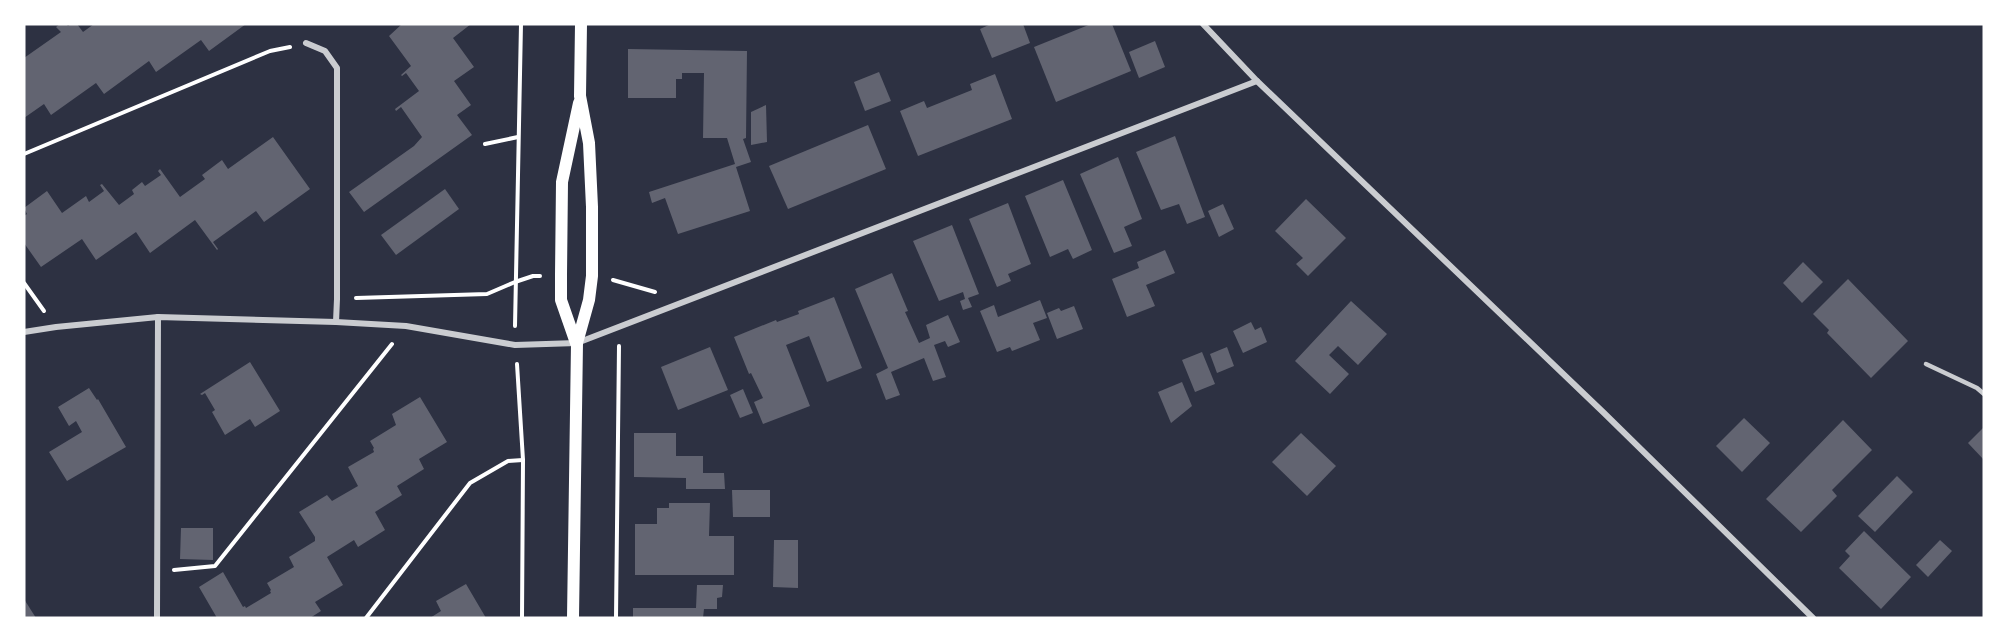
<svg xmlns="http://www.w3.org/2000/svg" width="2008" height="642" viewBox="0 0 2008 642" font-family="'PT Sans Narrow',sans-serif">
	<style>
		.building { fill: #626471 }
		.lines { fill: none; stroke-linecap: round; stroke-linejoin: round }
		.path { stroke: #fff; stroke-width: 4 }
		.service { stroke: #caccd0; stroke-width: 4.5 }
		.minor { stroke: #caccd0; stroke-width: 6 }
		.secondary { stroke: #fff; stroke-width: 12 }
	</style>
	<rect width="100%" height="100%" fill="#2d3142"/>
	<g class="building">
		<path d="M60 24H66L68 26 71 24H77L83 32 94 24H246L209 51 201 40 156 72 149 61 104 94 96 83 51 115 44 104 24 118V58L61 32 56 27Z"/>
		<path d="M402 24H471L453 38 474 67 454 81 471 105 457 115 472 135 364 212 349 192 414 146 422 137 401 107 396 111 395 109 419 91 406 73 402 76 401 75 411 66 389 36Z"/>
		<path d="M991 24H1023L1030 43 992 58 980 29Z"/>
		<path d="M1091 24H1112L1131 71 1056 102 1034 47Z"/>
		<path d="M1155 41 1165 67 1139 78 1129 52Z"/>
		<path d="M628 49 747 51 746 138 743 139 751 162 736 167 750 211 678 234 665 198 652 203 649 192 735 164 727 138H703L704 73H682V79H676V98H628Z"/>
		<path d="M879 72 891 101 865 111 854 82Z"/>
		<path d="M995 74 1012 119 918 156 900 111 924 101 927 108 972 90 970 84Z"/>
		<path d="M766 105 767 142 751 145V112Z"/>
		<path d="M868 125 886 169 788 209 769 166Z"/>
		<path d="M1175 136 1205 217 1187 224 1179 204 1161 210 1136 152Z"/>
		<path d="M273 137 310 189 264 222 256 211 213 242 218 249 217 250 195 220 150 253 136 232 96 260 82 239 41 267 24 243V216L27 214 24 208 47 191 62 213 86 196 89 202 104 191 100 185 102 184 119 205 134 194 132 190 142 182 145 186 161 175 158 171 160 169 180 197 205 179 202 175 222 160 228 169Z"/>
		<path d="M1118 157 1142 219 1124 227 1132 246 1114 253 1080 174Z"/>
		<path d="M1063 180 1092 250 1073 259 1068 249 1050 257 1025 196Z"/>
		<path d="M445 189 459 209 396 255 381 235Z"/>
		<path d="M1306 199 1346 238 1308 276 1296 264 1303 258 1275 231Z"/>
		<path d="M1008 203 1031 264 1008 274 1011 281 997 287 969 219Z"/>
		<path d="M1223 204 1234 229 1219 237 1208 211Z"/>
		<path d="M952 225 979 294 968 298 972 307 963 310 960 301 965 299 963 292 939 301 913 241Z"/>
		<path d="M1165 250 1175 273 1146 285 1155 306 1127 317 1112 279 1139 268 1137 262Z"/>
		<path d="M1803 262 1823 282 1802 303 1783 283Z"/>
		<path d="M892 273 908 311 905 312 919 343 930 338 926 325 948 315 960 342 948 347 945 341 934 345 946 377 933 381 924 358 891 372 900 395 886 400 876 374 888 368 855 289Z"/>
		<path d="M1848 279 1908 341 1871 378 1827 333 1829 330 1813 314Z"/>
		<path d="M834 297 862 368 827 382 809 336 786 345 810 406 763 424 754 402 763 398 751 373 749 374 734 337 776 320 777 322 799 314 798 311Z"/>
		<path d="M1040 300 1047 318 1033 323 1040 340 1012 351 1010 347 997 352 980 311 994 305 998 317Z"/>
		<path d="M1351 301 1387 334 1358 365 1338 346 1329 355 1349 374 1330 394 1295 361Z"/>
		<path d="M1074 306 1083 329 1057 339 1047 313 1059 308 1061 311Z"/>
		<path d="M1251 322 1255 330 1261 327 1267 342 1243 353 1233 331Z"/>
		<path d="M710 347 728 390 678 410 661 367Z"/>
		<path d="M1227 347 1234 366 1217 373 1210 354Z"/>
		<path d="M1202 352 1215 384 1195 392 1182 360Z"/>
		<path d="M250 362 280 411 255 427 250 419 225 435 212 412 215 410 205 393 202 395 200 394Z"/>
		<path d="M1182 382 1192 406 1171 423 1158 392Z"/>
		<path d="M89 388 97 400 98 399 126 447 67 481 49 452 82 432 76 421 69 426 58 407Z"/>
		<path d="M743 389 753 413 740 418 730 395Z"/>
		<path d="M420 397 447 442 419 459 424 469 397 486 402 495 375 512 385 530 358 547 354 540 327 557 343 585 315 602 321 611 310 618H217L199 587 223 572 243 607 245 606 246 608 271 593 270 591 271 590 267 583 294 567 289 557 315 541V537L299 512 327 495 332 501 358 486 348 467 374 452 373 449 374 448 370 441 396 425 392 414Z"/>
		<path d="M1744 418 1770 443 1742 472 1716 446Z"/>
		<path d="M1843 420 1872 450 1832 490 1837 496 1801 532 1766 499Z"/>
		<path d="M1984 427V460L1968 443Z"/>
		<path d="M634 433H676V456H703V473H724L725 489H686V478L634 477Z"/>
		<path d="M1301 433 1336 466 1307 496 1272 462Z"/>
		<path d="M1897 476 1913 492 1875 532 1858 516Z"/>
		<path d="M732 490H770V517H733Z"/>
		<path d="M669 503H710L709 536H734V575H635V524H657V508H669Z"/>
		<path d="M181 528H213V560L180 559Z"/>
		<path d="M1864 531 1911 577 1881 609 1839 568 1850 556 1845 551Z"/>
		<path d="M774 540H798V588L773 587Z"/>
		<path d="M1940 540 1952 551 1928 577 1916 565Z"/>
		<path d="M466 584 486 618H430L441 611 436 601Z"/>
		<path d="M697 585H723L722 597 717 598V609H704L703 618H633V608H696Z"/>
		<path d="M24 599 36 618H24Z"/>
	</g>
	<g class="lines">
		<g class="path">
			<path d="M485 144 518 137"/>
			<path d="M24 154 270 51 290 47"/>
			<path d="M613 280 655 292"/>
			<path d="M24 283 44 311"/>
			<path d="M356 298 487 294 515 282 533 276H540"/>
			<path d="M515 326 521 24"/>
			<path d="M517 364 523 460 522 618"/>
			<path d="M174 570 215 566 392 344"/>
			<path d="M366 618 470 483 508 461 523 460"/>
			<path d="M616 618 619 346"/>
		</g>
		<path class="service" d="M1926 364 1977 388 1984 394"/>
		<g class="minor">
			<path d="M1203 24 1257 81 1604 413 1813 618"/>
			<path d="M306 43 325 51 337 68V299L336 322"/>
			<path d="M24 332 56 327 158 317 336 322 406 326 515 345 577 343 1257 81"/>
			<path d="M157 618 158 317"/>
		</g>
		<g class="secondary">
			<path d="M576 343 561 300V275L562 182 579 103"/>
			<path d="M573 618 577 343 589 300 592 276V207L589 143 580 96 581 24"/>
		</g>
	</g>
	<rect width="2008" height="642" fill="none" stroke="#ffffff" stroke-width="51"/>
</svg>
